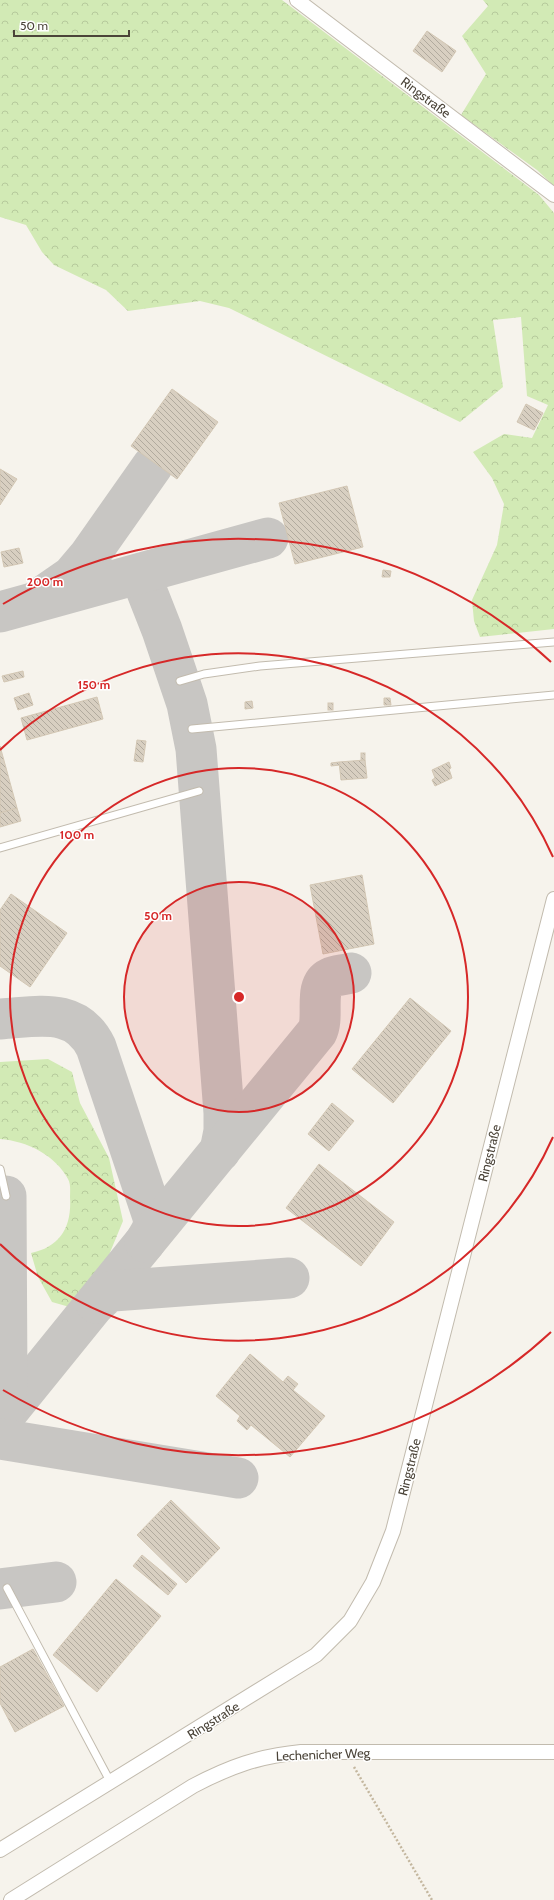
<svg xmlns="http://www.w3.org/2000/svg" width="554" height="1900" viewBox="0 0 554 1900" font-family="Cabin,sans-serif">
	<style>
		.forest { fill: url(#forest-crowns) }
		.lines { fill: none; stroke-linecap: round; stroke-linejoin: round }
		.taxiway { stroke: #c8c6c3; stroke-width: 41 }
		.building { fill: url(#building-back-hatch); stroke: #d3c7b4 }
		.lane-casing { stroke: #c2bbae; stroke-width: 9 }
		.street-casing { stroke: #c2bbae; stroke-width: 16 }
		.path { stroke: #c4b79f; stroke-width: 2.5; stroke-dasharray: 2 2; stroke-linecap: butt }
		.lane { stroke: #fff; stroke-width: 7 }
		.street { stroke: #fff; stroke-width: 14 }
		.ring { fill: none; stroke: #d62828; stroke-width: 2 }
		.labels { text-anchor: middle; stroke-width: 3; stroke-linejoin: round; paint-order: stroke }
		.street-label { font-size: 13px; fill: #4b4439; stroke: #fff }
		.centre { fill: #d62828; stroke: #fff; stroke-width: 2 }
		.ring-label { font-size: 12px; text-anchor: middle; font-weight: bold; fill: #d62828; stroke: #fff; stroke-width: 3; stroke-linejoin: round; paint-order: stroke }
	</style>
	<defs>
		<pattern id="forest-crowns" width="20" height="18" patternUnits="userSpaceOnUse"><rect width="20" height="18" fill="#d2eab5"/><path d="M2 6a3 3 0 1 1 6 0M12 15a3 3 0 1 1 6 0" fill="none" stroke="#b6ca9c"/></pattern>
		<pattern id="building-back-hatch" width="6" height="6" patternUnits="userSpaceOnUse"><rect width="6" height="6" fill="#d8cfc1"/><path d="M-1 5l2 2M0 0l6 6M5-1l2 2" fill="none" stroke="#b1aa9e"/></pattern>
	</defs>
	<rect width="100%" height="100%" fill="#f6f3ec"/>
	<g class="forest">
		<path d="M0 0H282L539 195 554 213V629L480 637 474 621 472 600 497 545 504 504 492 478 473 452 504 434 532 438 548 405 527 396 521 317 493 320 503 387 460 422 229 308 200 301 128 311 106 290 54 265 42 252 26 225 0 217Z"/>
		<path d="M483 0H554V186L537 170 461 115 486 74 462 36 488 6Z"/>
		<path d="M48 1059 72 1072 80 1103 109 1158 123 1221 104 1267 73 1308 52 1302 38 1277 31 1253C60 1247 72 1227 70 1197 70 1192 71 1184 68 1179 55 1155 27 1141 0 1139V1062Z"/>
	</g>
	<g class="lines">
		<g class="taxiway">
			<path d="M140 574 162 630 187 704 196 749 224 1113V1131L220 1151"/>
			<path d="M46 594 72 576 89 556 153 465"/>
			<path d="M0 612 268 538"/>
			<path d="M0 1019C37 1017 76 1006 96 1047L154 1220 152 1230 145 1242 0 1421"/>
			<path d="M145 1242 317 1032C325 1017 313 986 330 978 336 975 345 975 351 973"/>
			<path d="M96 1303 107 1293 113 1291 289 1278"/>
			<path d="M0 1421 4 1410 7 1386 6 1196"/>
			<path d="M0 1439 238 1478"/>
			<path d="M0 1589 56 1582"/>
		</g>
	</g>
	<g class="building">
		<path d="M427 31 456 51 442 72 413 51Z"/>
		<path d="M172 389 218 422 177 479 131 446Z"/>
		<path d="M526 404 543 413 534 430 517 422Z"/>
		<path d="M0 469 17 479 0 505Z"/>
		<path d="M347 486 363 547 295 564 279 503Z"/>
		<path d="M19 548 23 563 4 567 1 552Z"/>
		<path d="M383 570 391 571 390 577H382Z"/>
		<path d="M23 671 24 677 4 682 2 676Z"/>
		<path d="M29 693 33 705 18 710 14 698Z"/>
		<path d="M97 697 103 719 27 740 21 718Z"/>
		<path d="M384 698H390L391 705H384Z"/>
		<path d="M252 701 253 708 245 709V702Z"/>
		<rect x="328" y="703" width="5" height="7"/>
		<path d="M137 740 146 741 143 762 134 761Z"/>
		<path d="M0 746 17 808 0 813Z"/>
		<rect x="361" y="753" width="4" height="7"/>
		<path d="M365 760 367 778 341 780 339 762Z"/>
		<path d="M339 762 340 765 331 766V763Z"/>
		<path d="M449 762 451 768 449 769 452 778 435 786 432 780 435 778 432 770Z"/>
		<path d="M17 808 21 821 0 827V813Z"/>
		<path d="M362 875 374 944 323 954 310 885Z"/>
		<path d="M11 894 67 933 30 987 0 966V910Z"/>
		<path d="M410 998 451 1031 393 1103 352 1069Z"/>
		<path d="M332 1103 354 1121 329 1151 308 1134Z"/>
		<path d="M319 1164 394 1222 361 1266 286 1208Z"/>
		<path d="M250 1354 283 1382 288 1376 298 1384 293 1390 325 1416 290 1457 251 1425 247 1430 237 1421 240 1416 216 1396Z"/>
		<path d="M171 1500 220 1548 186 1583 137 1535Z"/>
		<path d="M142 1555 177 1584 168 1595 133 1566Z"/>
		<path d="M116 1579 161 1616 97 1692 53 1655Z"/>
		<path d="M33 1649 64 1706 15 1732 0 1703V1667Z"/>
	</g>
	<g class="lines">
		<defs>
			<g id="lane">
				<path d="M180 681 204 674 260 666 554 642"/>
				<path d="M192 729 554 695"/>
				<path d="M0 848 199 791"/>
				<path d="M0 1169 6 1196"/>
				<path d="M7 1588 111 1783"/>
			</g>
			<g id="street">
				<path d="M297 0 554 195"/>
				<path d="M0 1850 316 1655 350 1621 373 1582 393 1531 554 899"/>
				<path d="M11 1900 193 1786C229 1767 259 1756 301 1752H554"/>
			</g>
		</defs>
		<use href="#lane" class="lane-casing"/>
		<use href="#street" class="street-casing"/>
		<path class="path" d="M354 1767 432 1900"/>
		<use href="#lane" class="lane"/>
		<use href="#street" class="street"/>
	</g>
	<circle cx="239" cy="997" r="115" fill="#d62828" fill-opacity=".12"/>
	<g class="ring">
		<circle cx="239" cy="997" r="115"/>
		<circle cx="239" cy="997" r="229"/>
		<path d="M553 1137A344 344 0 0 1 0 1244M0 750A344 344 0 0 1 553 857"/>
		<path d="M551 1332A458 458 0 0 1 3 1390M3 604A458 458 0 0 1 551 662"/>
	</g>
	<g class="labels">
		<g class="street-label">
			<text transform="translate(426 97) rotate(37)" y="5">Ringstraße</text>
			<text transform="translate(489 1153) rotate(-76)" y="5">Ringstraße</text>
			<text transform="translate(409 1467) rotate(-76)" y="5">Ringstraße</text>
			<text transform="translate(213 1720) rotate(-32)" y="5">Ringstraße</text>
			<text transform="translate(323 1754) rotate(-2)" y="5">Lechenicher Weg</text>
		</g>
	</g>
	<circle cx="239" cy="997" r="6" class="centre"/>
	<g class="ring-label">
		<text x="45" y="586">200 m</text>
		<text x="94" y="689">150 m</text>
		<text x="77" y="839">100 m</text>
		<text x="158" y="920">50 m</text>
	</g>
	<path d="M14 30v6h115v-6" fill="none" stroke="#4b4439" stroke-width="2"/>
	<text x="20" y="30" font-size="12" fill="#4b4439" stroke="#ffffff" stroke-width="3" paint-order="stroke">50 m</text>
</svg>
